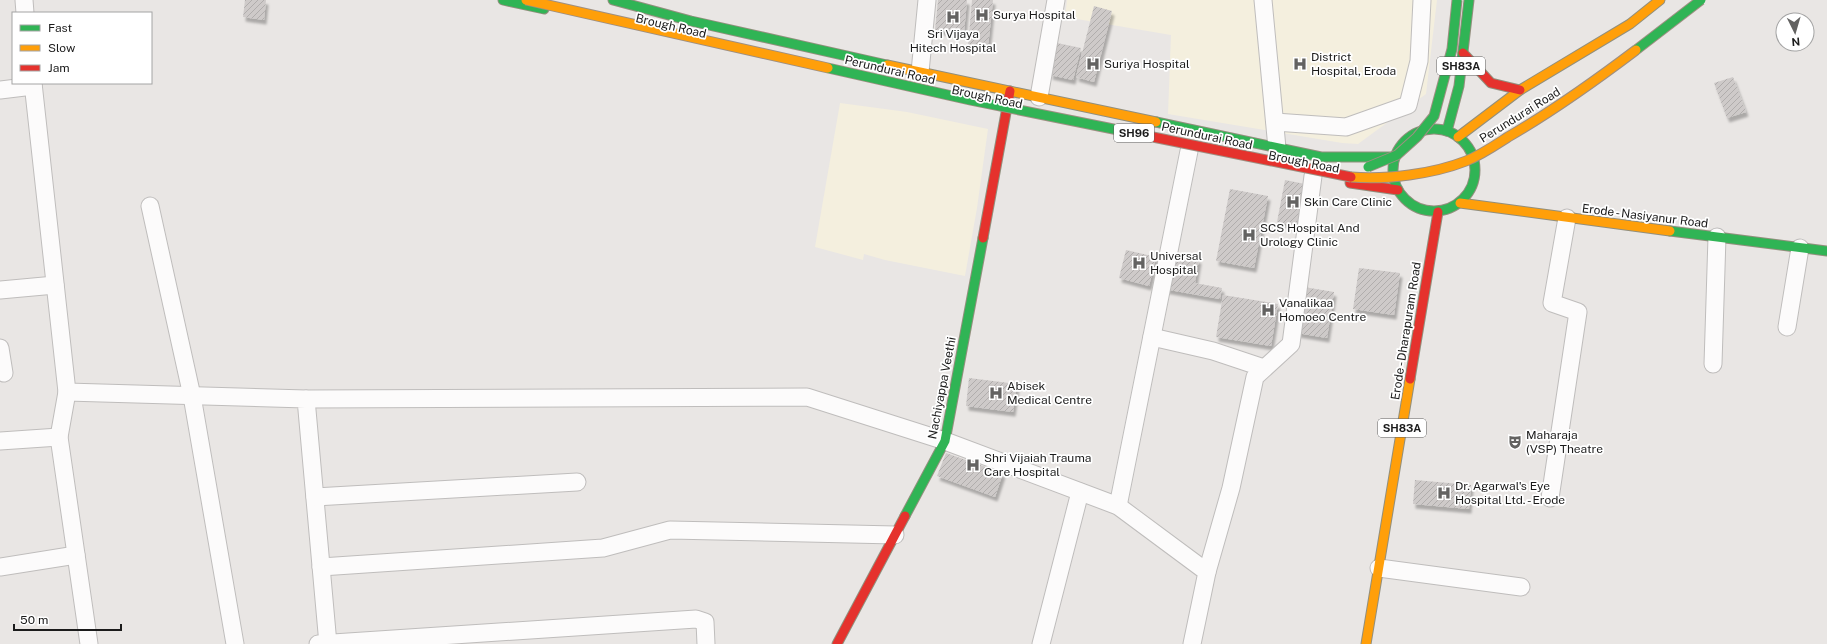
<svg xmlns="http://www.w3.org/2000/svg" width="1827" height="644" viewBox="0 0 1827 644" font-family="'Public Sans',sans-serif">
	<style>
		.education { fill: #f4efde }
		.building { fill: url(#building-hatch); filter: url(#shadow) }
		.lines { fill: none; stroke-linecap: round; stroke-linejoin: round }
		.street-casing { stroke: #bfbdbc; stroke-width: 19 }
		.fast-casing { stroke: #928f7d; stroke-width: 11 }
		.slow-casing { stroke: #928f7d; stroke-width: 11 }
		.jam-casing { stroke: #928f7d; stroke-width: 11 }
		.street { stroke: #fcfbfb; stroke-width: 17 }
		.fast { stroke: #30b455; stroke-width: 9 }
		.slow { stroke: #ff9f0a; stroke-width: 9 }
		.jam { stroke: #e5322d; stroke-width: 9 }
		.fast-bridge-casing { stroke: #9e8f82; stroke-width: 11; stroke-linecap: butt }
		.slow-bridge-casing { stroke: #9e8f82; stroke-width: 11; stroke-linecap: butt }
		.jam-bridge-casing { stroke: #9e8f82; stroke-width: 11; stroke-linecap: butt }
		.fast-bridge { stroke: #30b455; stroke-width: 9 }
		.slow-bridge { stroke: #ff9f0a; stroke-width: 9 }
		.jam-bridge { stroke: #e5322d; stroke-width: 9 }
		.labels { text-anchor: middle; stroke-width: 3.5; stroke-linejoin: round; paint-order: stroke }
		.shield { fill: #fff; stroke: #5f5f5f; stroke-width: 1 }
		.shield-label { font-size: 11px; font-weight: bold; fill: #1b1b1b }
		.poi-label { font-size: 12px; fill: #1b1b1b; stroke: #fff; text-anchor: start }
		.street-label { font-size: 12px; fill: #1b1b1b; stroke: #fff }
	</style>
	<defs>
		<pattern id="building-hatch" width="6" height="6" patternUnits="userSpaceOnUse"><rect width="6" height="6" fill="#cecac9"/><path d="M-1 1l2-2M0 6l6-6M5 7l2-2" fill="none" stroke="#b0adac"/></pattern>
		<filter id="shadow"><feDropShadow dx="2.5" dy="4.5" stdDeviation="1" flood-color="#0004"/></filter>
	</defs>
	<rect width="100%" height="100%" fill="#e9e6e4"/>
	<g class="education">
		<path d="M1067 0H1437L1426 94 1358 144 1342 143 1168 114 1171 35 1065 17Z"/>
		<path d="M840 103 907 112 988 129 977 208 965 276 885 260 864 254 863 260 815 247Z"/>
	</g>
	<g class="building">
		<path d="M245 0H266L264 20 243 17Z"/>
		<path d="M938 0H967L964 33 935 30Z"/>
		<path d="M972 0H993L988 47 968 45Z"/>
		<path d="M1094 6 1112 11 1094 82 1076 77Z"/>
		<path d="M1057 43 1081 48 1073 80 1050 75Z"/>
		<path d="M1733 77 1746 112 1727 118 1714 83Z"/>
		<path d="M1285 180 1305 184 1296 226 1277 222Z"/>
		<path d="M1230 189 1268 196 1254 268 1216 261Z"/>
		<path d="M1126 250 1156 257 1149 286 1119 278Z"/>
		<path d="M1177 255 1199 259 1195 283 1222 288 1220 299 1164 289 1166 278 1173 279Z"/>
		<path d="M1359 268 1400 273 1394 315 1353 309Z"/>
		<path d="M1304 287 1334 292 1327 338 1297 333Z"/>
		<path d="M1223 295 1278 304 1271 346 1216 337Z"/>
		<path d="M969 378 1017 384 1013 412 966 406Z"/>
		<path d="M946 453 1003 473 995 497 937 476Z"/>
		<path d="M1415 480 1471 485 1469 509 1413 504Z"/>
	</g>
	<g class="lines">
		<defs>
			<g id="street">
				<path d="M24 0 25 13"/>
				<path d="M1263 0 1277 148"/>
				<path d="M920 72 927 0"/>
				<path d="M33 83 67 392 306 399 328 644"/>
				<path d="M0 90 33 86"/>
				<path d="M1039 97 1056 0"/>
				<path d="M1275 122 1346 127 1408 105 1419 61 1422 0"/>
				<path d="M150 206 192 396 235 644"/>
				<path d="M0 290 55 285"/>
				<path d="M1787 327 1800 248"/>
				<path d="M1152 337 1213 351 1264 368"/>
				<path d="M0 348 4 373"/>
				<path d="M1713 364 1717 237"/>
				<path d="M67 392 59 437 89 644"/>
				<path d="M306 399 807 397 945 441 1118 506 1207 572 1192 644"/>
				<path d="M0 441 59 437"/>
				<path d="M315 497 577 482"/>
				<path d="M1550 498 1578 312 1552 303 1567 218"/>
				<path d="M1118 506 1189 151"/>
				<path d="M0 567 76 555"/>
				<path d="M321 567 603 548 670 530 895 535"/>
				<path d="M1379 568 1521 587"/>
				<path d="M1207 572 1231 488 1255 377 1291 344 1313 176"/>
				<path d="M318 644 696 619 705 622 706 644"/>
				<path d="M1041 644 1080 492"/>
			</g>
			<g id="fast">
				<path d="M503 0 544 9"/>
				<path d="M613 0 691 21 887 65"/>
				<path d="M1156 122 1321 157H1393"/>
				<circle cx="1434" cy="170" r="41"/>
				<path d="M1447 131 1459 86 1469 0"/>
				<path d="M1670 231 1827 251"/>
				<path d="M905 516 945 441 983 238"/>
			</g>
			<g id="slow">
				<path d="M887 65 1156 122"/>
				<path d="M1458 137 1520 90 1630 24 1660 0"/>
				<path d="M1460 203 1670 231"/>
				<path d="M1366 644 1410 379"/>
			</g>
			<g id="jam">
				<path d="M1463 53 1491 83 1520 90"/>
				<path d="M1350 183 1398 190"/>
				<path d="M983 238 1010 91"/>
				<path d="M1410 379 1438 212"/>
				<path d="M837 644 905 516"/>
			</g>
		</defs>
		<use href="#street" class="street-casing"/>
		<use href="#fast" class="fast-casing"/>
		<use href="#slow" class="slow-casing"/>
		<use href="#jam" class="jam-casing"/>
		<use href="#street" class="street"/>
		<use href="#fast" class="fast"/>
		<use href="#slow" class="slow"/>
		<use href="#jam" class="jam"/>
		<defs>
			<g id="fast-bridge">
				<path d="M1636 50 1701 0"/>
				<path d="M828 68 970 100 1143 135"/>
				<path d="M1368 167 1397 155 1417 137 1434 116 1452 49 1457 0"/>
			</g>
			<g id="slow-bridge">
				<path d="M526 0 828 68"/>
				<path d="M1351 177C1386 180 1433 174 1466 161 1481 155 1494 146 1508 137 1553 111 1595 81 1636 50"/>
			</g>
			<path id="jam-bridge" d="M1143 135 1351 177"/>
		</defs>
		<use href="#fast-bridge" class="fast-bridge-casing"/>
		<use href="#slow-bridge" class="slow-bridge-casing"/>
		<use href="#jam-bridge" class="jam-bridge-casing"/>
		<use href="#fast-bridge" class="fast-bridge"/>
		<use href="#slow-bridge" class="slow-bridge"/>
		<use href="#jam-bridge" class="jam-bridge"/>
	</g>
	<defs>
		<symbol id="hospital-bare" viewBox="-9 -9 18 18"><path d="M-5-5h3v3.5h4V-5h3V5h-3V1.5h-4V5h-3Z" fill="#636261" stroke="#fff" stroke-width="2.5" paint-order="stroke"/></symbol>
		<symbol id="theatre-bare" viewBox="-9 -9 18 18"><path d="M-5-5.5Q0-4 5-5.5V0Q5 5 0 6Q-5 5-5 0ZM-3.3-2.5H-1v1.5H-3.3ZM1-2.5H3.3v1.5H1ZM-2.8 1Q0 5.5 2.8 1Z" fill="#636261" stroke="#fff" stroke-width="2.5" paint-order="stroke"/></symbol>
	</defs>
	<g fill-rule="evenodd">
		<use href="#hospital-bare" x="972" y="5" width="20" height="20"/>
		<use href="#hospital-bare" x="943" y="7" width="20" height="20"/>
		<use href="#hospital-bare" x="1083" y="54" width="20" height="20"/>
		<use href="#hospital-bare" x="1290" y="54" width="20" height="20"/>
		<use href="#hospital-bare" x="1283" y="192" width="20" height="20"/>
		<use href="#hospital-bare" x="1239" y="225" width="20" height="20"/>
		<use href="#hospital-bare" x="1129" y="253" width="20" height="20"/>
		<use href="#hospital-bare" x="1258" y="300" width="20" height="20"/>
		<use href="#hospital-bare" x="986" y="383" width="20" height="20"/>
		<use href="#theatre-bare" x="1505" y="432" width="20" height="20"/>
		<use href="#hospital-bare" x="963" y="455" width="20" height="20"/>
		<use href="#hospital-bare" x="1434" y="483" width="20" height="20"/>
	</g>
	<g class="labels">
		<g class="shield">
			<rect x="1437" y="57" width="48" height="18" rx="3"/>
			<rect x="1114" y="124" width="40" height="18" rx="3"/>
			<rect x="1378" y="419" width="48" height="18" rx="3"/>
		</g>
		<g class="shield-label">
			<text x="1461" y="70">SH83A</text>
			<text x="1134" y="137">SH96</text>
			<text x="1402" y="432">SH83A</text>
		</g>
		<g class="poi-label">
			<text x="993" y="19">Surya Hospital</text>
			<text x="953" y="38" text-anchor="middle">Sri Vijaya<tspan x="953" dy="14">Hitech Hospital</tspan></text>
			<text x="1311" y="61">District<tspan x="1311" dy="14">Hospital, Eroda</tspan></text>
			<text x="1104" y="68">Suriya Hospital</text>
			<text x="1304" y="206">Skin Care Clinic</text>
			<text x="1260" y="232">SCS Hospital And<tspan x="1260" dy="14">Urology Clinic</tspan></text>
			<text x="1150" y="260">Universal<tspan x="1150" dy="14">Hospital</tspan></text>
			<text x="1279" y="307">Vanalikaa<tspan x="1279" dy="14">Homoeo Centre</tspan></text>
			<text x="1007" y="390">Abisek<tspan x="1007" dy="14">Medical Centre</tspan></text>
			<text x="1526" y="439">Maharaja<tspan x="1526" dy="14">(VSP) Theatre</tspan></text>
			<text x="984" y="462">Shri Vijaiah Trauma<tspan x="984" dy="14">Care Hospital</tspan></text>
			<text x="1455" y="490">Dr. Agarwal's Eye<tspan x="1455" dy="14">Hospital Ltd. - Erode</tspan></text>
		</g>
		<g class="street-label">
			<text transform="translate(671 26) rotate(13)" y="4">Brough Road</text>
			<text transform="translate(890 70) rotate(13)" y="4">Perundurai Road</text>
			<text transform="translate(987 97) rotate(12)" y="4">Brough Road</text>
			<text transform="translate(1520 115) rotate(-32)" y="4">Perundurai Road</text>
			<text transform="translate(1207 136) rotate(12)" y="4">Perundurai Road</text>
			<text transform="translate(1304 162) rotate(11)" y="4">Brough Road</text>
			<text transform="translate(1645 216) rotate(7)" y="4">Erode - Nasiyanur Road</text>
			<text transform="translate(1406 331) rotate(-81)" y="4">Erode - Dharapuram Road</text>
			<text transform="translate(942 388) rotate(-79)" y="4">Nachiyappa Veethi</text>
		</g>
	</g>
	<rect x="12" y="12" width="140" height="72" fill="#ffffff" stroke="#a4a4a4"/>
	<rect x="20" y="25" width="20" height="6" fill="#30b455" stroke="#a4a4a4"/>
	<text x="48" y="32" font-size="12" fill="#1b1b1b">Fast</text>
	<rect x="20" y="45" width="20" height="6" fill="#ff9f0a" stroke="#a4a4a4"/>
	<text x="48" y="52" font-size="12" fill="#1b1b1b">Slow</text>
	<rect x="20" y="65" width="20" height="6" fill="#e5322d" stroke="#a4a4a4"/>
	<text x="48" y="72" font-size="12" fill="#1b1b1b">Jam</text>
	<g transform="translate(1795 32) rotate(175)"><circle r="19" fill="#ffffff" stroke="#a4a4a4"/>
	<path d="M0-3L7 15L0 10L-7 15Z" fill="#636261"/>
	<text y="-6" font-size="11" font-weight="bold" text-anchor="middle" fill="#1b1b1b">N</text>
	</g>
	<path d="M14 624v6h107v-6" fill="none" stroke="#1b1b1b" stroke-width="2"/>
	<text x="20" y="624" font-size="12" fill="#1b1b1b" stroke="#ffffff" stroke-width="3" paint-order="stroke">50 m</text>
</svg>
